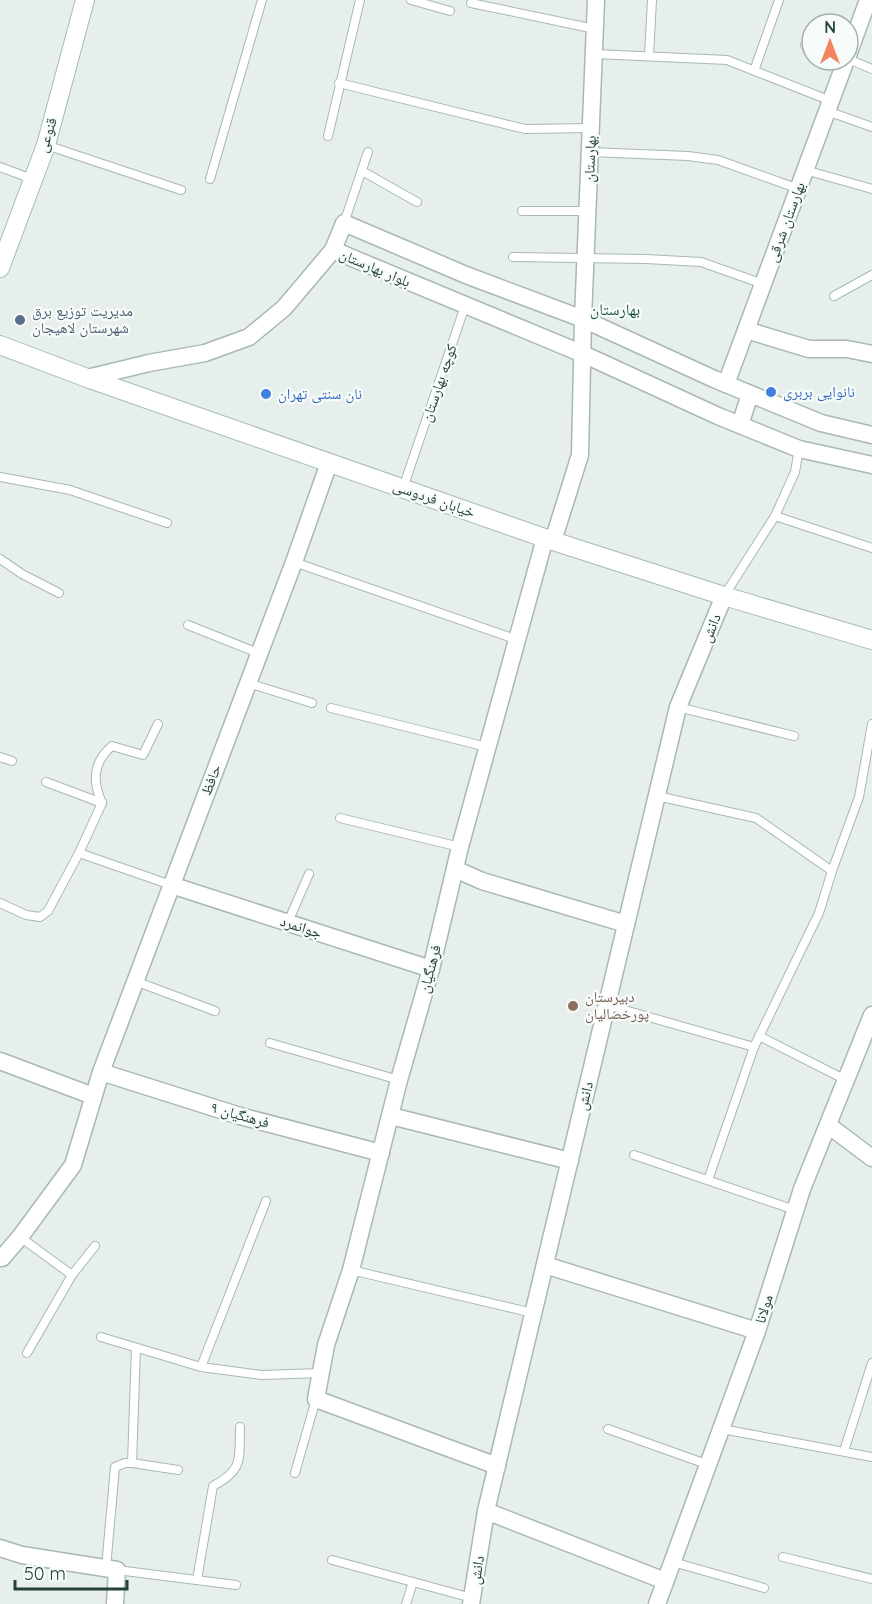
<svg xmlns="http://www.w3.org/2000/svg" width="872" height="1604" viewBox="0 0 872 1604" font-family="Quicksand,'Noto Naskh Arabic',sans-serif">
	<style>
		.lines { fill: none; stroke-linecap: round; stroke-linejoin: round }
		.service-casing { stroke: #a8b8b2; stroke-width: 10 }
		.minor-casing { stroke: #a8b8b2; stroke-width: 19 }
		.secondary-casing { stroke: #a4bbb3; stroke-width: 20 }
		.service { stroke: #fff; stroke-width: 8 }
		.minor { stroke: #fff; stroke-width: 16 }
		.secondary { stroke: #fff; stroke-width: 18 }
		.service-dot { fill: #5c6f8a; stroke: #f7fbf9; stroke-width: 2 }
		.shop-dot { fill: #3f7fe0; stroke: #f7fbf9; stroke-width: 2 }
		.education-dot { fill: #8d6e63; stroke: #f7fbf9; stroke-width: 2 }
		.labels { text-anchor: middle; stroke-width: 4.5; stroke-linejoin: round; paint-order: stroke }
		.street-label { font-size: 15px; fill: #24423a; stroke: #f7fbf9 }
		.service-label { font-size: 15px; fill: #4e5e75; stroke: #f7fbf9; text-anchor: start }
		.shop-label { font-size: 15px; fill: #366cbe; stroke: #f7fbf9; text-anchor: start }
		.education-label { font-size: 15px; fill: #785e54; stroke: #f7fbf9; text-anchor: start }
		.neighbourhood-label { font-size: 16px; fill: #1f5548; stroke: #f7fbf9 }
	</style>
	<rect width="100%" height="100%" fill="#e6efeb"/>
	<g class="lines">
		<defs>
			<g id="service">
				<path d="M411 0 450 11"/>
				<path d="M471 3 595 29"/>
				<path d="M805 45 812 48"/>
				<path d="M595 54 727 60 831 101"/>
				<path d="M649 56 652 0"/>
				<path d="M848 59 872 69"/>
				<path d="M754 71 779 0"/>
				<path d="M339 83 525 129 591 128"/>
				<path d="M827 111 872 127"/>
				<path d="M328 136 360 0"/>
				<path d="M46 145 181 190"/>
				<path d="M590 152 688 156 718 160 799 189"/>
				<path d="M0 167 32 179"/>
				<path d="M805 170 872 189"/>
				<path d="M362 171 417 202"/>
				<path d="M210 179 262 0"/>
				<path d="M522 211H588"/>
				<path d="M344 223 368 152"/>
				<path d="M513 257 646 259 701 262 763 284"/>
				<path d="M834 296 872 275"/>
				<path d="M0 477 70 490 167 523"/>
				<path d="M403 488 465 306"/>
				<path d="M775 516 872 548"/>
				<path d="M0 559 22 574 59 593"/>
				<path d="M294 562 518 640"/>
				<path d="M724 596 775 516 795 472 799 449"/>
				<path d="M188 625 258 653"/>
				<path d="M248 683 312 703"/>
				<path d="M678 707 794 736"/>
				<path d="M331 708 487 747"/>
				<path d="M0 757 12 761"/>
				<path d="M46 782 102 803"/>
				<path d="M657 796 756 818 832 871"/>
				<path d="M340 818 460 847"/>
				<path d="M79 853 102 803C92 781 93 762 112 746L143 755 158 724"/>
				<path d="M0 903 26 915 40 917 48 911 79 853 171 885"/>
				<path d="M288 922 309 874"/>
				<path d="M135 981 215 1011"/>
				<path d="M607 1005 754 1047"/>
				<path d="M759 1036 846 1080"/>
				<path d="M270 1043 399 1080"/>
				<path d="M634 1155 795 1210"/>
				<path d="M708 1180 754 1047 819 913 832 871 859 797 872 724"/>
				<path d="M20 1237 72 1275"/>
				<path d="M351 1270 533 1313"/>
				<path d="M101 1337 201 1367 262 1375 320 1373"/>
				<path d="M27 1353 72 1275 95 1246"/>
				<path d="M201 1367 266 1201"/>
				<path d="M608 1429 709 1465"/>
				<path d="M722 1429 872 1457"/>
				<path d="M844 1451 872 1363"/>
				<path d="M132 1463 136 1348"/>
				<path d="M295 1473 316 1399"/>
				<path d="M783 1557 872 1579"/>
				<path d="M332 1560 472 1598"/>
				<path d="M673 1562 764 1588"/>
				<path d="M106 1568 115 1467 125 1463H132L178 1470"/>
				<path d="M117 1570 236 1585"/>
				<path d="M197 1580 213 1486C244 1470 239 1459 240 1427"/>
				<path d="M406 1604 413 1582"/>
			</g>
			<g id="minor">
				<path d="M848 55 868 0"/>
				<path d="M746 330 809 349H847L872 354"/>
				<path d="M87 378 149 363 205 353 249 337 284 308 333 250"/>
				<path d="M726 384 846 60"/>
				<path d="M740 425 750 394"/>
				<path d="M872 435 821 423 714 379 583 319 466 275 344 223 333 250 583 354 718 416 799 449 872 465"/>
				<path d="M553 541 580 455 583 319 596 0"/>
				<path d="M455 869 482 881 626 924"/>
				<path d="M171 885 431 969"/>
				<path d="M0 1061 93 1096"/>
				<path d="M101 1072 240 1116 381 1153"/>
				<path d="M391 1116 570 1161"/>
				<path d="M828 1125 872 1158"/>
				<path d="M0 1258H2L20 1237 73 1165 101 1072 294 562 329 463"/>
				<path d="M545 1265 757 1331"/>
				<path d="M497 1466 316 1399 326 1345 351 1270 399 1080 431 969 460 847 545 538"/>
				<path d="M486 1511 665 1581"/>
				<path d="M0 1548 22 1555 117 1570 115 1604"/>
				<path d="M471 1604 486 1511 678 707 724 596"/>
				<path d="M657 1604 757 1331 802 1189 872 1015"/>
			</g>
			<g id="secondary">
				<path d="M0 268 46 145 85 0"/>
				<path d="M0 345 87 378 553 541 724 596 872 640"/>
			</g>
		</defs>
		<use href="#service" class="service-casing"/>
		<use href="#minor" class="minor-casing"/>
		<use href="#secondary" class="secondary-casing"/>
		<use href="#service" class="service"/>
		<use href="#minor" class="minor"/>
		<use href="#secondary" class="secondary"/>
	</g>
	<circle class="service-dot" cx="20" cy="320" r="6"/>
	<g class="shop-dot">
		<circle cx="771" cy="392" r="6"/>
		<circle cx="266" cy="394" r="6"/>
	</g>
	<circle class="education-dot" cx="573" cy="1006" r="6"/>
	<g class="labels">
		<g class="street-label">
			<text transform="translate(47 135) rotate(-73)" y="5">قنوعی</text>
			<text transform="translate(590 159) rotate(-88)" y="5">بهارستان</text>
			<text transform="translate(786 222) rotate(-70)" y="5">بهارستان شرقی</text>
			<text transform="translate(375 268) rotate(23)" y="5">بلوار بهارستان</text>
			<text transform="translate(439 383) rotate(-71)" y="5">کوچه بهارستان</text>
			<text transform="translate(434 499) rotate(19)" y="5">خیابان فردوسی</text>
			<text transform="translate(711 628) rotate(-68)" y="5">دانش</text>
			<text transform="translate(211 780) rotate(-69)" y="5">حافظ</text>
			<text transform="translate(301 927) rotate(18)" y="5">جوانمرد</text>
			<text transform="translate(430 969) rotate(-75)" y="5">فرهنگیان</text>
			<text transform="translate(585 1096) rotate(-77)" y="5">دانش</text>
			<text transform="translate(240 1115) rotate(16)" y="5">فرهنگیان ۹</text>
			<text transform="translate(764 1309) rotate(-73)" y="5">مولانا</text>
			<text transform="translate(477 1570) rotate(-81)" y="5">دانش</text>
		</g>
		<g class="service-label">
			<text x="32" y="316">مدیریت توزیع برق<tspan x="32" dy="17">شهرستان لاهیجان</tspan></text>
		</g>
		<g class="shop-label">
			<text x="783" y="397">نانوایی بربری</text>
			<text x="278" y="399">نان سنتی تهران</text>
		</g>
		<g class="education-label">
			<text x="585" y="1002">دبیرستان<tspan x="585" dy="17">پورخصالیان</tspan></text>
		</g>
		<g class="neighbourhood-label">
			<text x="615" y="315">بهارستان</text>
		</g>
	</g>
	<g transform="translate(830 42)"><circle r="28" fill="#f7fbf9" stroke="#a3b1ad" stroke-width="1.5"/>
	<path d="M0-4.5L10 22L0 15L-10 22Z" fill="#f4845f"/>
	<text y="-9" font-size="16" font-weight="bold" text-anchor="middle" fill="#24423a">N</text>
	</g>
	<path d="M15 1580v9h112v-9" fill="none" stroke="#24423a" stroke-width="3"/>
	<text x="24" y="1580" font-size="18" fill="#24423a" stroke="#f7fbf9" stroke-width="4.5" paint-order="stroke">50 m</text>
</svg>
